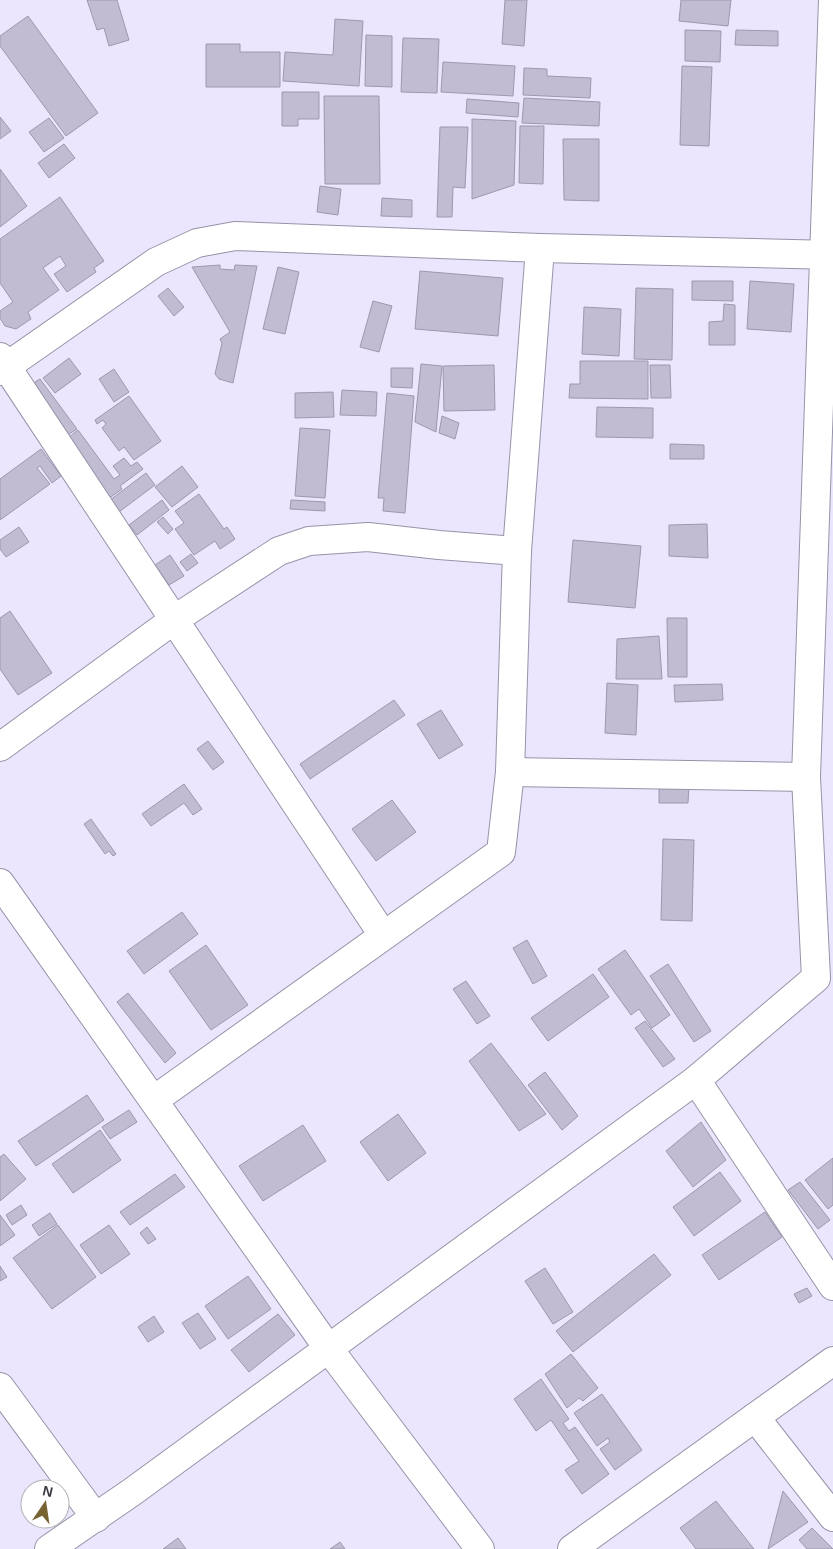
<svg xmlns="http://www.w3.org/2000/svg" width="833" height="1549" viewBox="0 0 833 1549" font-family="Helvetica,sans-serif">
	<style>
		.building { fill: #c1bcd2; stroke: #9d98ad }
		.lines { fill: none; stroke-linecap: round; stroke-linejoin: round }
		.minor-casing { stroke: #9793a8; stroke-width: 30 }
		.minor { stroke: #fff; stroke-width: 28 }
	</style>
	<rect width="100%" height="100%" fill="#ebe6fd"/>
	<g class="building">
		<path d="M87 0H117L129 40 109 46 104 28 97 30Z"/>
		<path d="M505 0H527L524 46 502 44Z"/>
		<path d="M681 0H731L728 26 679 21Z"/>
		<path d="M28 16 98 113 66 136 0 46V36Z"/>
		<path d="M335 19 363 21 359 86 283 81 285 52 333 55Z"/>
		<path d="M685 30 721 31 720 62 685 61Z"/>
		<path d="M736 30 778 31V46L735 45Z"/>
		<path d="M366 35 392 36V87L365 86Z"/>
		<path d="M403 38 439 39 437 93 401 92Z"/>
		<path d="M206 44H240V52H280V87H206Z"/>
		<path d="M443 62 515 66 513 96 441 92Z"/>
		<path d="M682 66 712 67 709 146 680 145Z"/>
		<path d="M524 68 547 69V76L591 78 590 98 523 95Z"/>
		<path d="M282 92H319V119H298V126H282Z"/>
		<path d="M324 96H379L380 184H325Z"/>
		<path d="M524 98 600 102 599 126 522 123Z"/>
		<path d="M467 99 519 103 518 117 466 113Z"/>
		<path d="M0 117 11 131 0 139Z"/>
		<path d="M49 118 64 138 44 152 29 132Z"/>
		<path d="M472 119 516 121 514 185 472 199Z"/>
		<path d="M520 126H544L543 184 519 183Z"/>
		<path d="M440 127H468L465 188 453 187 452 217H437Z"/>
		<path d="M563 139H599V201L564 200Z"/>
		<path d="M64 144 75 158 49 178 38 163Z"/>
		<path d="M0 169 27 206 0 227Z"/>
		<path d="M320 186 341 189 338 215 317 212Z"/>
		<path d="M60 197 104 261 94 268 96 272 67 292 54 274 66 266 60 256 43 268 59 290 28 312 31 319 16 329 5 326 0 318V311L13 302 0 283V239Z"/>
		<path d="M382 198 412 200V217L381 216Z"/>
		<path d="M220 265V269L234 270 235 265 257 266 233 383 219 379 215 374 222 343 220 339 230 332 192 267Z"/>
		<path d="M278 267 299 272 285 334 263 329Z"/>
		<path d="M420 271 503 278 498 336 415 329Z"/>
		<path d="M692 281H733V301L692 300Z"/>
		<path d="M750 281 794 284 791 332 747 329Z"/>
		<path d="M168 288 184 307 174 316 158 296Z"/>
		<path d="M636 288 673 289 672 360 634 359Z"/>
		<path d="M373 301 392 306 379 352 360 347Z"/>
		<path d="M724 304 735 305V345H709V322L723 321Z"/>
		<path d="M584 307 621 309 619 356 582 354Z"/>
		<path d="M69 358 81 374 55 393 43 378Z"/>
		<path d="M580 361H648V399L569 398 570 384H580Z"/>
		<path d="M421 364 442 366 436 432 415 422Z"/>
		<path d="M494 365 495 410 444 411 443 366Z"/>
		<path d="M650 365H670L671 398H651Z"/>
		<path d="M391 368H413L412 388 391 387Z"/>
		<path d="M114 369 129 392 114 402 99 379Z"/>
		<path d="M40 379 77 429 63 438 35 389V382Z"/>
		<path d="M342 390 377 392 376 416 340 415Z"/>
		<path d="M333 392 334 417 295 418V393Z"/>
		<path d="M387 393 414 396 405 513 383 511 384 498H378Z"/>
		<path d="M129 396 161 441 134 460 124 447 119 451 102 428 106 424 103 420 97 424 95 420Z"/>
		<path d="M597 407 653 408V438L596 437Z"/>
		<path d="M442 416 459 423 455 439 439 433Z"/>
		<path d="M300 428 330 430 325 498 295 496Z"/>
		<path d="M78 430 114 479 120 475 113 466 124 458 131 466 137 462 143 469 120 486 122 489 108 499 64 441Z"/>
		<path d="M670 444 704 445V459H670Z"/>
		<path d="M41 449 61 476 52 483 40 466 37 468 50 484 0 520V479Z"/>
		<path d="M182 466 198 487 172 507 155 487Z"/>
		<path d="M146 473 155 485 119 512 110 500Z"/>
		<path d="M199 494 224 529 227 527 235 539 220 549 215 541 194 555 175 529 184 523 175 511Z"/>
		<path d="M162 500 169 510 137 535 129 525Z"/>
		<path d="M291 500 325 502V511L290 509Z"/>
		<path d="M163 517 173 529 168 534 157 522Z"/>
		<path d="M707 524 708 558 669 556V525Z"/>
		<path d="M19 527 29 542 6 557 0 549V540Z"/>
		<path d="M573 540 641 546 635 608 568 602Z"/>
		<path d="M191 554 198 563 187 571 180 562Z"/>
		<path d="M170 555 184 576 169 585 155 565Z"/>
		<path d="M10 611 52 673 18 695 0 669V618Z"/>
		<path d="M667 618H687V677H668Z"/>
		<path d="M659 636 662 679H616L617 639Z"/>
		<path d="M607 683 638 685 636 735 605 733Z"/>
		<path d="M722 684 723 700 675 702 674 685Z"/>
		<path d="M394 700 405 715 310 779 300 764Z"/>
		<path d="M441 710 463 745 439 759 417 724Z"/>
		<path d="M208 741 224 762 213 770 197 749Z"/>
		<path d="M184 784 202 809 193 815 184 803 151 826 142 814Z"/>
		<path d="M659 785 689 786 688 803H659Z"/>
		<path d="M392 800 416 832 376 861 352 829Z"/>
		<path d="M91 819 116 854 113 856 109 851 105 854 84 824Z"/>
		<path d="M663 839 694 840 692 921 661 920Z"/>
		<path d="M182 912 198 934 144 974 127 951Z"/>
		<path d="M527 940 547 976 533 984 513 948Z"/>
		<path d="M206 945 248 1005 211 1030 169 971Z"/>
		<path d="M625 950 670 1015 652 1028 639 1009 631 1015 598 969Z"/>
		<path d="M668 964 711 1031 694 1042 650 976Z"/>
		<path d="M593 974 609 997 548 1041 531 1018Z"/>
		<path d="M466 981 490 1016 477 1024 453 989Z"/>
		<path d="M128 993 176 1053 165 1063 117 1002Z"/>
		<path d="M645 1021 675 1059 663 1067 635 1028Z"/>
		<path d="M491 1043 546 1114 519 1131 469 1061Z"/>
		<path d="M545 1072 578 1116 562 1130 528 1085Z"/>
		<path d="M87 1095 104 1120 36 1166 18 1141Z"/>
		<path d="M129 1110 137 1122 110 1139 102 1127Z"/>
		<path d="M398 1114 426 1153 388 1181 360 1142Z"/>
		<path d="M701 1122 726 1160 693 1187 666 1151Z"/>
		<path d="M303 1125 326 1161 263 1201 239 1166Z"/>
		<path d="M100 1130 121 1160 73 1193 52 1164Z"/>
		<path d="M4 1154 26 1179 0 1201V1157Z"/>
		<path d="M833 1158V1205L828 1209 805 1180Z"/>
		<path d="M720 1172 741 1201 694 1236 673 1207Z"/>
		<path d="M175 1174 185 1187 130 1225 120 1212Z"/>
		<path d="M800 1182 830 1220 818 1229 788 1190Z"/>
		<path d="M21 1205 27 1215 12 1225 6 1215Z"/>
		<path d="M765 1212 782 1237 719 1280 702 1255Z"/>
		<path d="M50 1213 57 1224 39 1236 32 1225Z"/>
		<path d="M0 1215 15 1235 0 1246Z"/>
		<path d="M58 1225 96 1277 52 1309 13 1258Z"/>
		<path d="M109 1225 130 1254 101 1274 80 1245Z"/>
		<path d="M147 1227 156 1239 148 1244 140 1233Z"/>
		<path d="M654 1254 671 1275 573 1352 556 1331Z"/>
		<path d="M0 1266 7 1277 0 1281Z"/>
		<path d="M545 1268 573 1312 553 1324 525 1281Z"/>
		<path d="M248 1276 271 1309 228 1339 205 1306Z"/>
		<path d="M807 1288 812 1296 799 1303 794 1294Z"/>
		<path d="M198 1313 216 1339 200 1349 182 1323Z"/>
		<path d="M278 1314 295 1335 249 1372 231 1350Z"/>
		<path d="M154 1316 164 1332 148 1342 138 1327Z"/>
		<path d="M571 1354 598 1388 583 1401 579 1398 567 1408 545 1374Z"/>
		<path d="M541 1379 569 1419 563 1423 569 1431 575 1427 609 1474 582 1494 565 1470 579 1461 551 1420 536 1431 514 1399Z"/>
		<path d="M602 1394 642 1450 615 1470 600 1449 610 1442 608 1438 597 1446 574 1413Z"/>
		<path d="M783 1491 808 1522 768 1549Z"/>
		<path d="M716 1501 754 1549H696L680 1528Z"/>
		<path d="M812 1528 833 1549H807L799 1540Z"/>
		<path d="M178 1538 186 1549H163Z"/>
		<path d="M340 1542 345 1549H330Z"/>
	</g>
	<g class="lines">
		<defs>
			<g id="minor">
				<path d="M0 357 383 935"/>
				<path d="M0 371 156 262 197 243 235 236 540 248 833 255"/>
				<path d="M0 747 175 619 279 551 309 541 368 537 439 545 517 551"/>
				<path d="M510 772 806 777"/>
				<path d="M0 883 328 1348 480 1549"/>
				<path d="M696 1080 833 1286"/>
				<path d="M154 1100 501 852 510 772 517 551 540 248"/>
				<path d="M0 1387 96 1518"/>
				<path d="M755 1417 833 1517"/>
				<path d="M49 1549 132 1492 696 1080 816 978 806 777 833 0"/>
				<path d="M572 1549 833 1361"/>
			</g>
		</defs>
		<use href="#minor" class="minor-casing"/>
		<use href="#minor" class="minor"/>
	</g>
	<g transform="translate(45 1504) rotate(13)"><circle r="24" fill="#ffffff" stroke="#b1b0b4"/>
	<path d="M0-4L9 19L0 12L-9 19Z" fill="#776231"/>
	<text y="-8" font-size="14" font-weight="bold" text-anchor="middle" fill="#3c3a43">N</text>
	</g>
</svg>
